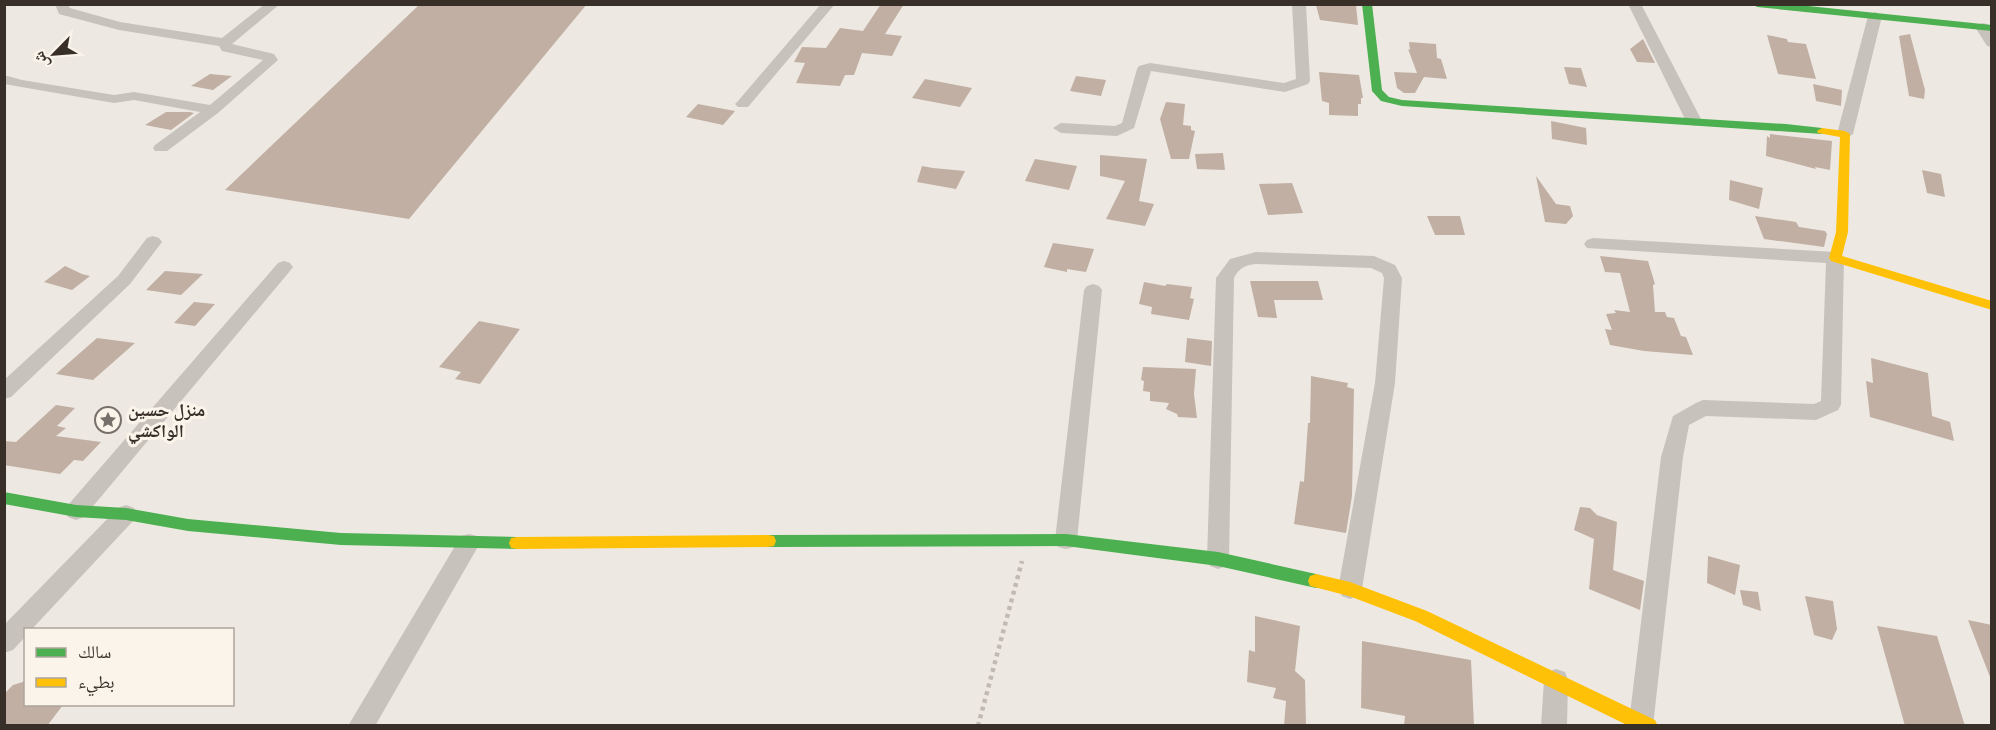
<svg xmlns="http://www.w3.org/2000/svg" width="1996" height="730" viewBox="0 0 1996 730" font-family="'Titillium Web','Noto Naskh Arabic',sans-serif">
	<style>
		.building { fill: #c1afa3 }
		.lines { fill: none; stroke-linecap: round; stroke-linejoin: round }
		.path { stroke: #c0bab3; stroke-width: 4.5; stroke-dasharray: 4 4; stroke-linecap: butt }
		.street { fill: #c7c2bb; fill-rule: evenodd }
		.fast { fill: #4caf50; fill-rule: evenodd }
		.slow { fill: #ffc107; fill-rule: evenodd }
		.labels { text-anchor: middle; stroke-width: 6; stroke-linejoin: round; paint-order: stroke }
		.poi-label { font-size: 18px; font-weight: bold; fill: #382f29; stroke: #faf4ea; text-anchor: start }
	</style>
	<rect width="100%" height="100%" fill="#ede9e2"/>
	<g class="building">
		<path d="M420 4H587L409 219 225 190Z"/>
		<path d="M881 4H904L885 34 902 36 892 56 862 53 854 75H845L840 86 796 83 805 63 794 62 802 47 826 48 840 28 863 31Z"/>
		<path d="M1333 4 1356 5 1358 25 1320 20 1316 5Z"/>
		<path d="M1910 34 1925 90 1924 99 1909 96 1899 36Z"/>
		<path d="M1767 35 1787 39 1788 42 1806 44 1816 79 1778 74Z"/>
		<path d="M1643 39 1655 63 1637 62 1630 49Z"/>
		<path d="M1409 42 1436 44 1437 58 1441 59 1447 79 1424 77 1415 93H1404L1397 88 1394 72 1417 73 1408 49 1410 50Z"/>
		<path d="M1564 67 1581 68 1587 87 1569 84Z"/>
		<path d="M1319 72 1359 75 1363 98H1361V104H1358V116L1329 115V103L1322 101Z"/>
		<path d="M210 74 232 76 213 90 191 86Z"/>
		<path d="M1076 76 1106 80 1101 96 1070 91Z"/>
		<path d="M925 79 972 88 960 107 912 98Z"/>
		<path d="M1813 84 1842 90 1841 106 1816 101Z"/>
		<path d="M1166 102 1185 104 1183 125 1191 126V130L1195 131 1189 159H1171L1160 119Z"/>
		<path d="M698 104 735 111 723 125 686 117Z"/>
		<path d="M166 112H190L194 113 171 130 145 125Z"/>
		<path d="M1551 121 1586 128 1587 145 1552 139Z"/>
		<path d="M1770 134 1832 141 1830 170 1815 167 1816 169 1766 156 1767 136 1770 138Z"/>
		<path d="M1223 153 1225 170 1197 169 1195 154Z"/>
		<path d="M1100 155 1147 159 1139 201 1154 204 1145 226 1106 219 1125 181 1100 176Z"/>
		<path d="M1035 159 1077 166 1069 190 1025 181Z"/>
		<path d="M922 166 933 168 965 171 956 189 917 182Z"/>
		<path d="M1922 170 1941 174 1945 197 1927 193Z"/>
		<path d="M1536 176 1556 204 1570 206 1573 216 1566 224 1545 222Z"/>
		<path d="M1730 180 1763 188 1759 209 1729 200Z"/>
		<path d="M1292 183 1303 213 1268 215 1259 184Z"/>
		<path d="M1427 216H1460L1465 235H1435Z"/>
		<path d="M1755 216 1796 222 1799 227 1825 231 1827 234 1824 247 1764 239Z"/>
		<path d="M1053 243 1094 249 1086 272 1067 269V272L1044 267Z"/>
		<path d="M1600 256 1648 261 1655 284 1653 285 1655 312H1665L1667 317 1674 318 1681 336 1686 337 1693 355 1644 351 1610 345 1605 329 1612 330 1606 314 1616 313 1614 310 1630 312 1620 273 1605 272Z"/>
		<path d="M65 266 82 274 90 276 72 290 44 282Z"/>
		<path d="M165 271 203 274 181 295 146 290Z"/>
		<path d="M1250 281H1318L1323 300H1274L1277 318 1258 317Z"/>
		<path d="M1144 282 1165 286 1167 284 1192 287 1190 298 1194 299 1189 320 1151 314 1152 307 1139 304Z"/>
		<path d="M194 302 215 304 195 326 174 323Z"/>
		<path d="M479 321 520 329 480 384 455 379 461 372 439 367Z"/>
		<path d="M97 338 135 343 93 380 56 374Z"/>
		<path d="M1187 338 1212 341 1211 366 1185 362Z"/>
		<path d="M1871 358 1928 373 1932 416 1950 422 1954 441 1870 417 1866 381 1873 383Z"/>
		<path d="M1143 367 1196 369 1194 394 1197 418 1178 417 1177 414 1166 409 1169 403 1150 401V392L1143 391 1144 381 1141 380Z"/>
		<path d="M1311 376 1348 383 1347 387 1354 389 1352 496 1346 533 1294 524 1300 481 1304 482 1308 423H1310Z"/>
		<path d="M56 405 75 408 57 426 66 428 56 436 101 442 83 461 74 460 60 474 4 465V441L16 442Z"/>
		<path d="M1580 507 1590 508 1597 515 1617 522 1613 570 1644 581 1640 610 1589 589 1594 539 1574 530Z"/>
		<path d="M1708 556 1740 565 1735 595 1707 583Z"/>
		<path d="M1740 590 1758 592 1761 611 1743 605Z"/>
		<path d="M1805 596 1833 601 1837 629 1832 640 1814 635Z"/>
		<path d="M1255 616 1300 626 1295 671 1305 680 1306 726H1284L1286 701 1273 698 1276 688 1247 682 1249 650 1255 652Z"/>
		<path d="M1968 620 1992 625V677H1990Z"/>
		<path d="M1877 626 1937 636 1965 726H1905Z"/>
		<path d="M1362 641 1471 660 1474 726H1404L1405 716 1361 708Z"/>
		<path d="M26 681V705H63L47 726H4V694L13 685Z"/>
	</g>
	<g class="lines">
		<path class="path" d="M978 726 1022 561"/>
		<g class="street">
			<path d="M55 4H68L70 8 120 22 222 38 265 4H280L232 44 274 54 278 60 218 113 167 151H155L153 148 155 145 200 112 134 100 114 103 4 84V75L22 80 114 95 134 92 210 105 263 60 222 51 219 46 119 30 59 14Z"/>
			<path d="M821 4H835L748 107H738L735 104 738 101Z"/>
			<path d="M1292 4H1306L1310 81 1308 84 1285 92 1151 71 1134 128 1117 136 1061 133 1053 128 1061 123 1115 126 1122 123 1137 69 1139 66 1150 63 1284 83 1296 79Z"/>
			<path d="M1628 4H1641L1702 121 1699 124 1694 126 1686 121Z"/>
			<path d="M1875 12 1882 16 1853 134 1845 139 1840 137 1837 134 1868 16Z"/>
			<path d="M1982 23 1987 24 1992 31V47L1987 46 1975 27Z"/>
			<path d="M153 236 159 238 162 242 130 284 11 397 4 399V380L118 276 147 238Z"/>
			<path d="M1593 238 1835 252 1841 254 1844 258 1841 405 1838 410 1816 420 1706 416 1689 425 1683 457 1653 726H1631L1629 722 1661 457 1673 416 1696 403 1703 400 1814 404 1821 401 1826 263 1587 248 1584 244 1587 240Z"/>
			<path d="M1256 252 1374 256 1395 265 1402 278 1395 383 1362 589 1358 596 1350 599 1342 596 1338 589 1375 383 1384 278 1382 273 1371 268 1256 264C1245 265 1239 268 1234 278L1229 559 1226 566 1218 569 1210 566 1207 559 1216 278 1230 259Z"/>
			<path d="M284 261 290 263 293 267 290 271 84 517 76 520 68 517 65 511 68 505 278 263Z"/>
			<path d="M1093 284 1099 286 1102 290 1077 540 1074 547 1066 549 1058 547 1055 540 1084 290 1087 286Z"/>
			<path d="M126 505 134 508 137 514 134 520 31 630H26V636L13 650 4 653V625L118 508Z"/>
			<path d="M469 534 477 536 480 543 375 726H348L461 536Z"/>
			<path d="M1556 669 1565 672 1568 680 1567 726H1541L1544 680 1547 672Z"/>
		</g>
		<g class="fast">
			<path d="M1362 4H1372L1382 90 1389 97 1402 100 1786 124 1822 128 1827 131 1822 134 1402 106 1381 101 1372 91Z"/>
			<path d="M1753 4H1789L1992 25V31L1757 7Z"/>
			<path d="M4 492 76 505 126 508 188 519 341 533 517 537 523 538 525 543 523 548 517 549 341 545 188 531 126 520 76 517 4 504Z"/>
			<path d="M1066 534 1218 552 1316 574 1322 576 1324 581 1322 586 1316 588 1218 566 1066 546 768 547 762 546 760 541 762 536 768 535Z"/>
		</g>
		<g class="slow">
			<path d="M1822 128 1845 131 1850 134 1848 232 1842 256 1992 301V310L1831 261 1829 258 1836 232 1840 137 1818 133 1817 131Z"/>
			<path d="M768 535 774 536 776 541 774 546 768 547 517 549 511 548 509 543 511 538 517 537Z"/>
			<path d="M1316 574 1350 582 1427 611 1655 720 1658 726H1629L1415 621 1349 596 1310 586 1308 581 1310 576Z"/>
		</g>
	</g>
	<defs>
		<symbol id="sight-ring" viewBox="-11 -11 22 22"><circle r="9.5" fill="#faf4ea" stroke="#77706a" stroke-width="1.5"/><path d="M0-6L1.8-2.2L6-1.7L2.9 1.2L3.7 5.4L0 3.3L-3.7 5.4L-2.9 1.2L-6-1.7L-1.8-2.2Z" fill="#77706a"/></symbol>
	</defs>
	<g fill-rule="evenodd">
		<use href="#sight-ring" x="93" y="405" width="30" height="30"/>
	</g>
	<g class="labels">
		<g class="poi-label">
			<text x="128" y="416">منزل حسين<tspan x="128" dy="21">الواكشي</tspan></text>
		</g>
	</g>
	<rect width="1996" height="730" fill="none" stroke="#382f29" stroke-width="12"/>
	<rect x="24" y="628" width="210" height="78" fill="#faf4ea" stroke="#aca59d" stroke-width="1.5"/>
	<rect x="36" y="648" width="30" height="9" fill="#4caf50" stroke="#aca59d" stroke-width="1.5"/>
	<text x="78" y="658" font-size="18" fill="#382f29">سالك</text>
	<rect x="36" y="678" width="30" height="9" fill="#ffc107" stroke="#aca59d" stroke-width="1.5"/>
	<text x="78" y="688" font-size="18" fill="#382f29">بطيء</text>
	<g transform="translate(54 54) rotate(245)" stroke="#faf4ea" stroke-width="4.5" paint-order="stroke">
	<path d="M0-4.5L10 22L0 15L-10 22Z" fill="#382f29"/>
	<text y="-9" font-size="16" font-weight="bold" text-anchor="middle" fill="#382f29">ش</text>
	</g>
</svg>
